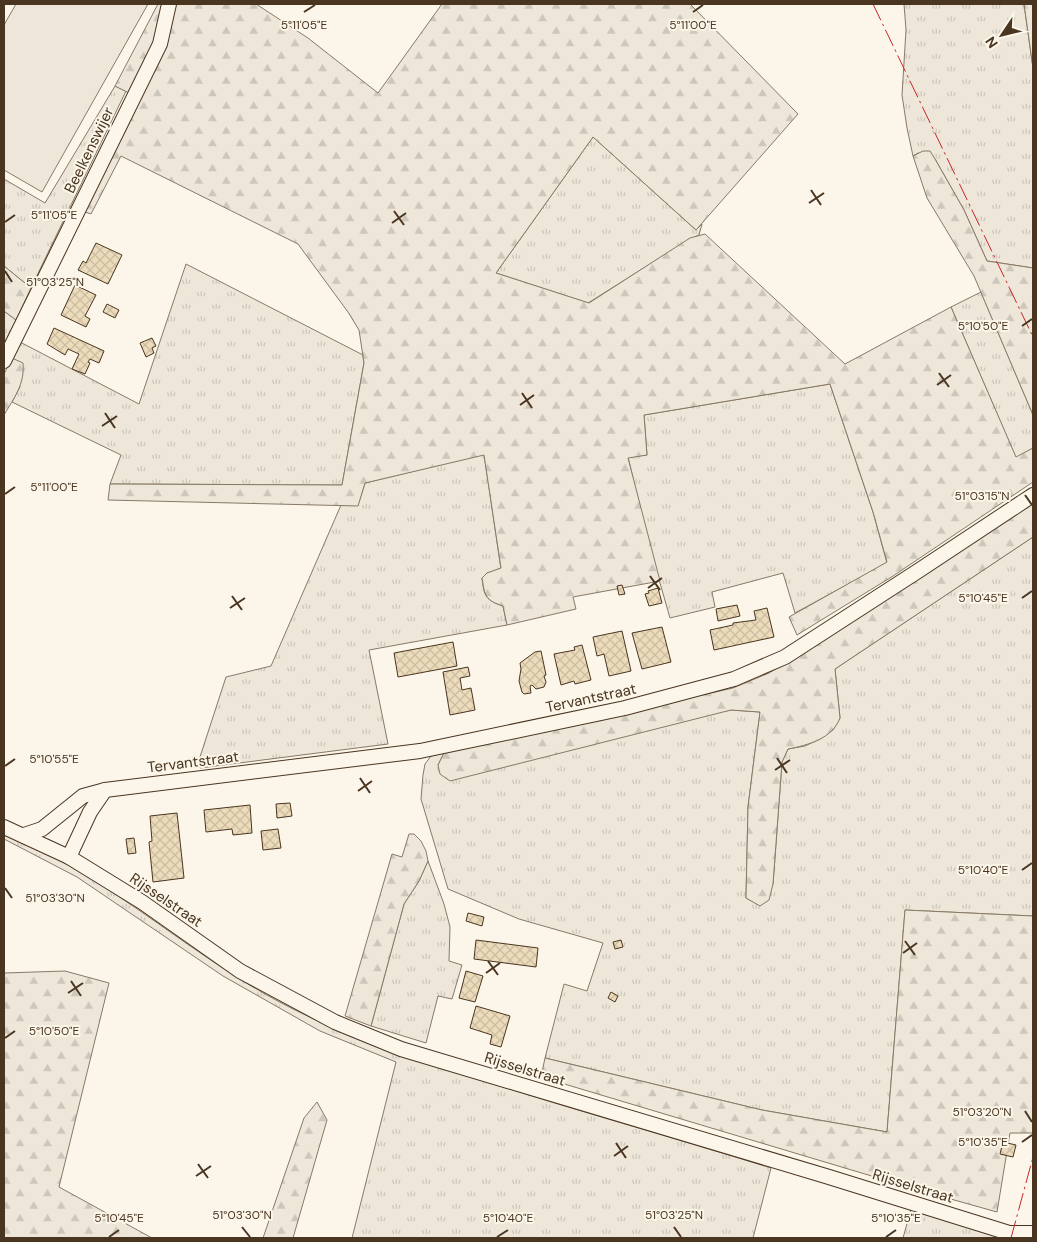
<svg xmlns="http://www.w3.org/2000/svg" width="1037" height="1242" viewBox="0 0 1037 1242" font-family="'DM Sans',sans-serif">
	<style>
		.grass { fill: url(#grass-tufts); stroke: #887966 }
		.forest { fill: url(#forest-firs); stroke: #887966 }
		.pitch { fill: #ede6d9; stroke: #887966 }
		.building { fill: url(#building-cross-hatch); stroke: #4a3520 }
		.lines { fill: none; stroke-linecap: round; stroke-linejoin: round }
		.street-casing { stroke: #4a3520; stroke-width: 16 }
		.street { stroke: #fbf6e9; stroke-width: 14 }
		.power { stroke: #c62828; stroke-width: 1; stroke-dasharray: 18 4 2.5 4; stroke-linecap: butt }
		.ticks { fill: none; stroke: #4a3520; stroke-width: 2 }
		.labels { text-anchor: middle; stroke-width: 4; stroke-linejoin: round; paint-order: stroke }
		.street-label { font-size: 15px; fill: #4a3520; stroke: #fbf6e9 }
		.ticks-label { font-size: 12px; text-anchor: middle; fill: #4a3520; stroke: #fbf6e9; stroke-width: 4; stroke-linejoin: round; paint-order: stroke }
	</style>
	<defs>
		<pattern id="grass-tufts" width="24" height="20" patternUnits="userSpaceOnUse" patternTransform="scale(1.25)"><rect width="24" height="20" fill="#ede6d9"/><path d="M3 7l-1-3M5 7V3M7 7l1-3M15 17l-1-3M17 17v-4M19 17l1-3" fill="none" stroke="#cdc6ba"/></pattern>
		<pattern id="forest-firs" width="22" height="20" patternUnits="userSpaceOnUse" patternTransform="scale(1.25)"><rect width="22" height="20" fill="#ede6d9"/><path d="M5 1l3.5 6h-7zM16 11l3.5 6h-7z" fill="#cdc6ba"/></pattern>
		<pattern id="building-cross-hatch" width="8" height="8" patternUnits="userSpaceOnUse" patternTransform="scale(1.25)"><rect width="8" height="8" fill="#ecdcbc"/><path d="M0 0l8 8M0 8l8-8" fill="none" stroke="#ccbda1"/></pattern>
	</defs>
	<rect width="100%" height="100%" fill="#fbf6e9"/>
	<g class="grass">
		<path d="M904 4H1024L1033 68V268L987 261 964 210 935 159 918 153 913 156 907 128 902 95 906 30Z"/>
		<path d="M115 86 126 91 31 288 4 266V179L45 203Z"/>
		<path d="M593 137 696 230 702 224 699 235 690 239 588 303 496 273Z"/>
		<path d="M186 264 363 355 364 363 342 485 110 484 121 455 12 402 20 387 12 358 20 342 139 404Z"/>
		<path d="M981 292 1033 415V448L1016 458 951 307Z"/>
		<path d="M4 311 16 320 4 344Z"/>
		<path d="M830 384 873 512 887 563 795 613 783 573 712 592 715 607 670 618 648 541 628 457 647 455 644 415Z"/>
		<path d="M484 454 501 569 487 573 482 578C484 596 485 600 503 606L507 625 369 650 388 744 200 768 198 763 226 677 271 666 341 505H358L365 483Z"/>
		<path d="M1033 537V916L905 910 887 1132 762 1110 545 1058 564 984 587 991 603 943 519 919 448 889 421 799 423 775 425 764 431 756 444 753 438 765 731 710 760 712 748 807 746 898 760 905 773 884 782 762 788 749 805 746 820 739 833 730 840 718 835 669Z"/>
		<path d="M4 833C29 846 55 857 79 871 152 915 217 971 293 1009 351 1038 413 1058 475 1078 573 1110 673 1137 771 1168L753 1238H352L396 1062 320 1031 223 976 77 877 4 839Z"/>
		<path d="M428 861 444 904 450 927 449 961 462 965 452 999 438 996 426 1043 371 1026 404 904 419 881Z"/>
		<path d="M911 1209 1004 1238H903Z"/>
	</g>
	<g class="forest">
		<path d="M158 4H256L308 38 378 93 442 4H690L798 114 696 230 593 137 496 273 589 303 690 238 705 234 845 364 951 307 1016 457 1033 448V482L893 576 797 635 789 617 887 562 873 512 830 384 644 415 647 455 628 458 660 581 573 597 576 609 507 625 503 606C485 600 485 596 482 578L487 573 501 568 484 455 365 483 358 506 108 500 110 484 342 485 364 363 359 330 348 312 298 244 121 156 91 214 79 210 137 97 115 86Z"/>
		<path d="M1024 4H1033V68Z"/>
		<path d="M923 151H930L935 159 964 210 987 261 1033 268V415L974 276 927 198 913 156Z"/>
		<path d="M4 266 31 288 16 320 4 311Z"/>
		<path d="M12 358 23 363C25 384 14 398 4 415V374Z"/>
		<path d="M1033 503V537L835 669 840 718C832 739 808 745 788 749L782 762 773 884 769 900 760 906 746 898 748 807 760 712 731 710 450 781 440 774 438 765 444 753 733 688 769 673Z"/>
		<path d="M409 834H414L421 841 426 851 428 861 419 881 404 904 371 1026 345 1016 392 854 402 857Z"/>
		<path d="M905 910 1033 916V1133H1010L997 1212 915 1189 541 1077 545 1058 762 1110 887 1132Z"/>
		<path d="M65 971 109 983 59 1187 152 1238H4V973Z"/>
		<path d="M317 1102 327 1120 293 1238H263L304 1118Z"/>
	</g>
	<path class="pitch" d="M16 4H148L42 192 4 170V25Z"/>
	<g class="building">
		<path d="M96 243 122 255 108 284 78 270 83 261 86 263Z"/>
		<path d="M75 285 96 295 85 316 90 319 86 327 61 315Z"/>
		<path d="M107 304 119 310 115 318 103 312Z"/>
		<path d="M54 328 104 351 99 363 90 359 88 362 90 363 85 374 72 369 79 354 68 349 65 355 47 344Z"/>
		<path d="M152 338 156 346 152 348 154 353 146 357 140 343Z"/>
		<path d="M622 585 625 594 619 595 617 586Z"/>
		<path d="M658 588 662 603 649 606 645 594 649 593 648 591Z"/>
		<path d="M737 605 740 616 718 621 716 609Z"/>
		<path d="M767 608 774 637 714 650 710 630 733 625V623L756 620 754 611Z"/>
		<path d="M662 627 671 662 642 669 632 633Z"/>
		<path d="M622 631 631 671 609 676 604 654 597 656 593 637Z"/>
		<path d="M453 642 457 666 398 677 394 653Z"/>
		<path d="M582 645 591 680 575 684 574 681 561 685 554 654 575 650 574 647Z"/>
		<path d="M541 651 546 675 544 676 546 682 544 687 536 689 532 685 530 686 531 693 524 694 522 692 519 681 521 669 520 663 535 652Z"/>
		<path d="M468 667 470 676 460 678 462 690 471 688 475 710 450 715 443 672Z"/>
		<path d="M290 803 292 816 277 818 276 804Z"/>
		<path d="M250 805 252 833 233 835 232 829 206 832 204 810Z"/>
		<path d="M177 813 184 878 153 882 149 842 152 841 150 816Z"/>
		<path d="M278 829 281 848 263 850 261 831Z"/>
		<path d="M134 838 136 853 128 854 126 839Z"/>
		<path d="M468 913 484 917 482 926 466 921Z"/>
		<path d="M476 940 538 948 536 967 474 959Z"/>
		<path d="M621 940 623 947 615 949 613 942Z"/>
		<path d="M466 971 483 976 475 1002 459 998Z"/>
		<path d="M611 992 618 996 615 1002 608 998Z"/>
		<path d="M476 1006 510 1016 501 1047 490 1044 492 1035 470 1028Z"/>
		<path d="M1003 1142 1016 1145 1013 1157 1000 1154Z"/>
	</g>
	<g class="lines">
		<defs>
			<g id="street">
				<path d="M4 361 160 44 169 4"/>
				<path d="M4 827 69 857 142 902 240 971 335 1022 401 1049 829 1177 1009 1233 1019 1238"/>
				<path d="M24 835 42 829 83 796 105 790 420 751 625 708 734 679 785 657 918 571 1033 495"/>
				<path d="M69 857 90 812 105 790"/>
				<path d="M1009 1233H1033"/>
			</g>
		</defs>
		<use href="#street" class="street-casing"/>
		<use href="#street" class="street"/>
		<g class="power">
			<path d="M873 4 1033 337"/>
			<path d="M1011 1238 1033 1157"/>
		</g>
	</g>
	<path class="ticks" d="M304 12 315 5M693 12 703 5M811 190 821 205M809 203 824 193M394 211 404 225M5 222 15 215M392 223 406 213M5 271 12 282M1022 326 1032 319M939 373 949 387M937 385 951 375M522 393 532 408M520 405 534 395M105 413 115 428M102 426 117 416M5 494 15 487M1025 495 1032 505M650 576 660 590M648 588 662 578M232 596 242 610M1022 598 1032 591M230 608 245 598M777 758 787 773M5 766 15 759M775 770 790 760M360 778 370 793M358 791 372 781M1022 870 1032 863M5 888 12 898M905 941 915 955M903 953 917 943M488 961 498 975M486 973 500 963M71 981 81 996M68 993 83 983M5 1038 15 1031M1025 1111 1032 1122M1022 1142 1032 1135M616 1143 626 1158M614 1156 628 1146M198 1164 208 1178M196 1176 211 1166M242 1227 250 1237M674 1227 681 1237M109 1237 119 1230M497 1237 508 1230M886 1237 896 1230"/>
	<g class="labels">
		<g class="street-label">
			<text transform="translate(89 150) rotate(-64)" y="5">Beelkenswijer</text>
			<text transform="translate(591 698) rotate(-12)" y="5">Tervantstraat</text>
			<text transform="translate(193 762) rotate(-7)" y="5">Tervantstraat</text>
			<text transform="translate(166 900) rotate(34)" y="5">Rijsselstraat</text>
			<text transform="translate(525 1069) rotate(17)" y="5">Rijsselstraat</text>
			<text transform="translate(913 1186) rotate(17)" y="5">Rijsselstraat</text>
		</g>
	</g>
	<g class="ticks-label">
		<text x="304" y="29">5°11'05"E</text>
		<text x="693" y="29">5°11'00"E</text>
		<text x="54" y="219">5°11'05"E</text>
		<text x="55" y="286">51°03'25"N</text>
		<text x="983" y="330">5°10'50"E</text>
		<text x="54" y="491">5°11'00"E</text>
		<text x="982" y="500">51°03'15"N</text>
		<text x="983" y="602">5°10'45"E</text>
		<text x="54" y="763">5°10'55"E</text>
		<text x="983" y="874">5°10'40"E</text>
		<text x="55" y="902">51°03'30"N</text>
		<text x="54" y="1035">5°10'50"E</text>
		<text x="982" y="1116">51°03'20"N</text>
		<text x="983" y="1146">5°10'35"E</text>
		<text x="242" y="1219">51°03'30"N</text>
		<text x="674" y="1219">51°03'25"N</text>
		<text x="119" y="1222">5°10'45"E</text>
		<text x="508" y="1222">5°10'40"E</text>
		<text x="896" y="1222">5°10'35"E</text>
	</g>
	<rect width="1037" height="1242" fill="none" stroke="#4a3520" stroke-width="10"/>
	<g transform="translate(1002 35) rotate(235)" stroke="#fbf6e9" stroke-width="4" paint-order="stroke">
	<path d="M0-4L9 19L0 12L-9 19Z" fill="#4a3520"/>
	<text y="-8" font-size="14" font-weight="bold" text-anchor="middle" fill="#4a3520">N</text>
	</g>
</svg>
